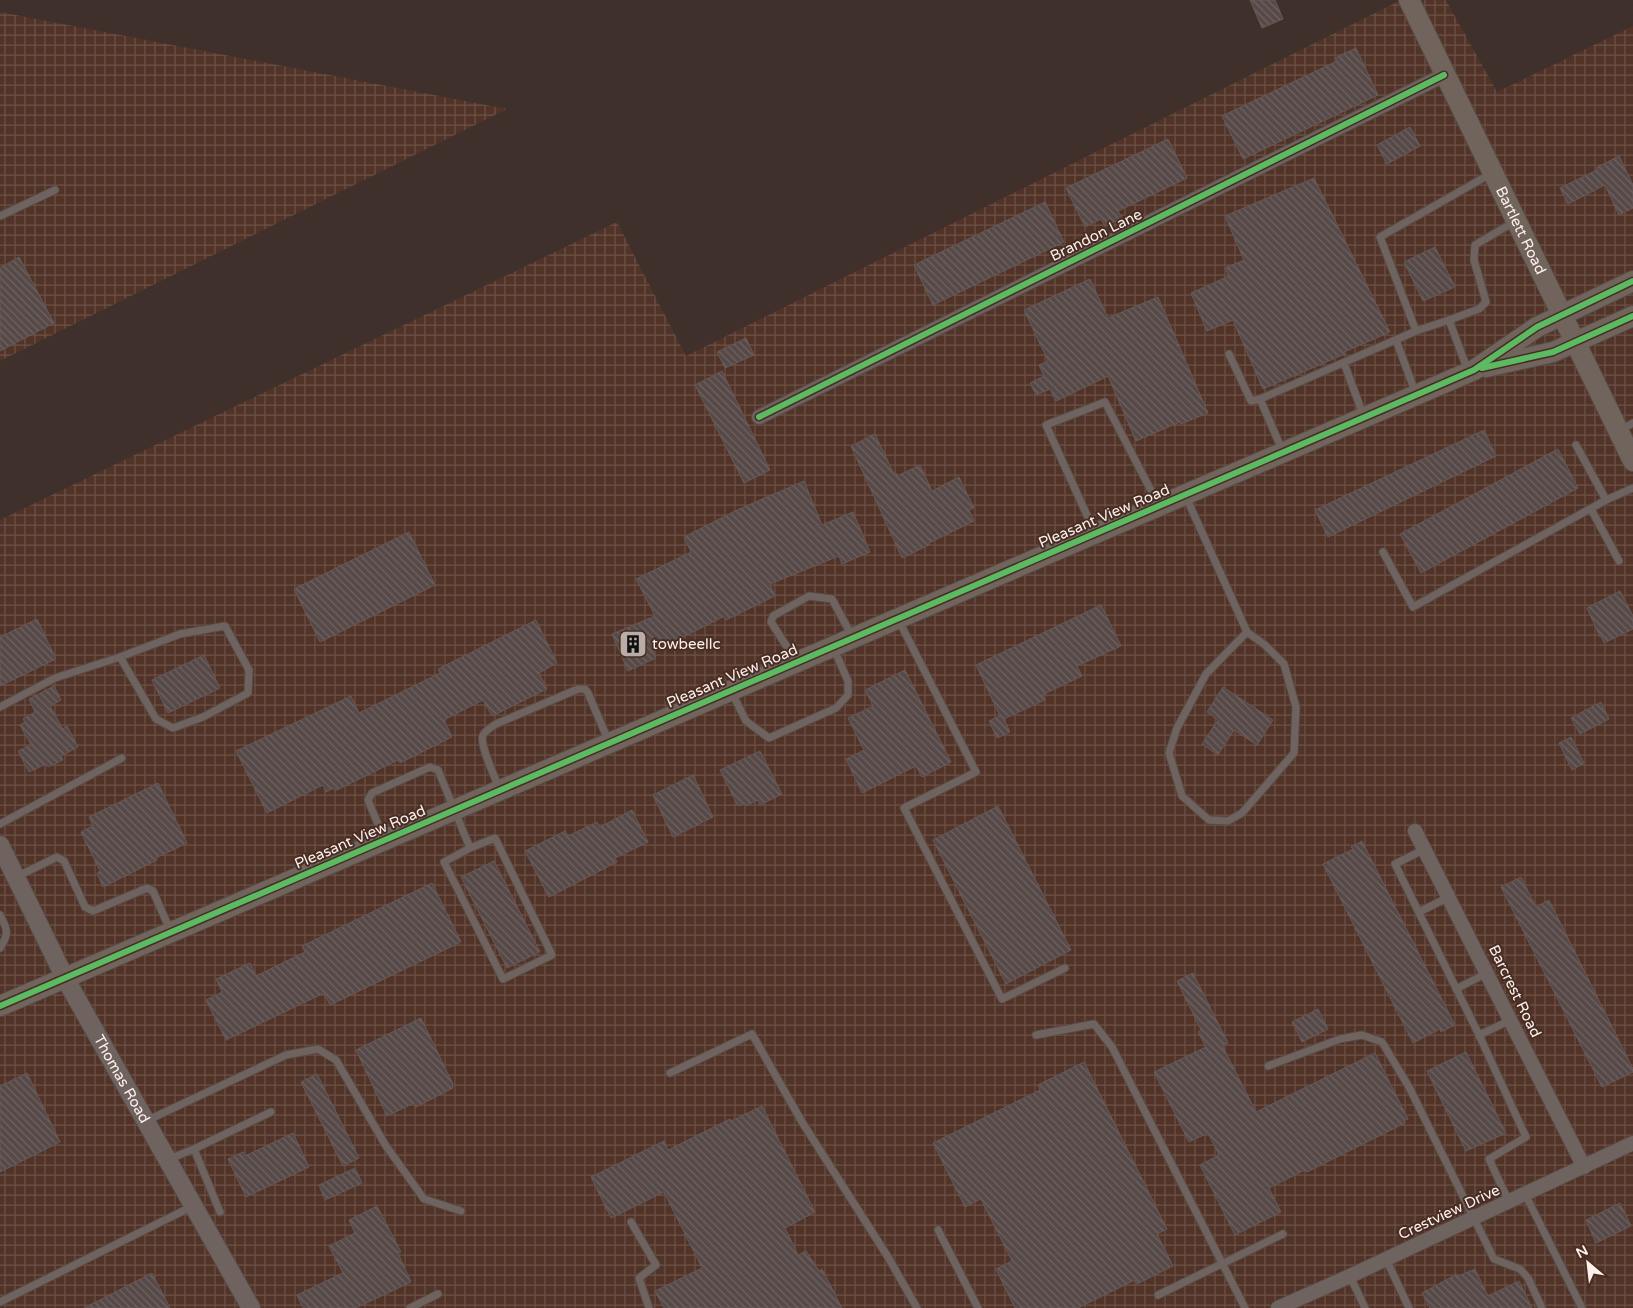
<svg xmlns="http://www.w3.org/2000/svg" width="1633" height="1308" viewBox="0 0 1633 1308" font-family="'Varela Round',sans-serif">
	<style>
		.industrial { fill: url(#industrial-grid) }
		.building { fill: url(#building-back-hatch); stroke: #665958 }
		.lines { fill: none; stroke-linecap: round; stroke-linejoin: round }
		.service-casing { stroke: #584c48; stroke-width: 9 }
		.minor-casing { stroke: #584c48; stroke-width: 16 }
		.tertiary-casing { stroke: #584c48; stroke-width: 20 }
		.secondary-casing { stroke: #584c48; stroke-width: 22 }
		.service { stroke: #6f6360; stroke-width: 7 }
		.minor { stroke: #6f6360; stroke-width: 14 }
		.tertiary { stroke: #6f6360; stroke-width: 18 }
		.secondary { stroke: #70645c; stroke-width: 20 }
		.cycleway-casing { stroke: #472d23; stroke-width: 9 }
		.cycleway { stroke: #5cba63; stroke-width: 6 }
		.labels { text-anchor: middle; stroke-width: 4; stroke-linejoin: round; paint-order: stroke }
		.street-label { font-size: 15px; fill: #fdefea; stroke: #472d23 }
		.poi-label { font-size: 15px; fill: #fdefea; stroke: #472d23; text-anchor: start }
	</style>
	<defs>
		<pattern id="industrial-grid" width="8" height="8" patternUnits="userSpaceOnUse" patternTransform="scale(1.25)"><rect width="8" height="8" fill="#523328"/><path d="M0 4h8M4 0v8" fill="none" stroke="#6c5147"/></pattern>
		<pattern id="building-back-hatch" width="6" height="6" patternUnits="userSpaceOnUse" patternTransform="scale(1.25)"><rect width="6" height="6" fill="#564948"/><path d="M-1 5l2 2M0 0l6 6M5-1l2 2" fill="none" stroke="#6f6463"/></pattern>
	</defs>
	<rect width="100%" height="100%" fill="#3f302b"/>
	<g class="industrial">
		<path d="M1401 0H1446L1497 92 1633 26V1308H0V520L617 222 686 356Z"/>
		<path d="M0 12 507 109 0 361Z"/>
	</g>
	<g class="building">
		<path d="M1250 0H1275L1283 19 1262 28Z"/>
		<path d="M1356 48 1378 95 1243 159 1222 116 1337 61 1335 58Z"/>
		<path d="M1410 127 1420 146 1387 164 1377 145Z"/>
		<path d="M1168 139 1187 178 1118 211 1122 218 1105 226 1101 219 1085 227 1066 188Z"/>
		<path d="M1619 156 1633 185V208L1619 215 1605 185 1568 204 1560 188 1597 170 1596 168Z"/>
		<path d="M1314 178 1390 332 1344 352 1345 354 1263 389 1233 320 1207 331 1191 293 1229 276 1225 268 1244 260 1225 216Z"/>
		<path d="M1045 202 1064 242 933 305 914 265Z"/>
		<path d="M1435 247 1455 287 1423 301 1404 262Z"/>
		<path d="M19 257 54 323 0 351V268Z"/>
		<path d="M1090 279 1108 318 1158 297 1208 413 1181 424 1180 422 1136 441 1108 376 1056 401 1050 389 1036 395 1030 383 1044 376 1039 365 1048 361 1024 310Z"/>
		<path d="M746 338 754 355 725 368 717 352Z"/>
		<path d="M722 371 770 470 744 483 695 385Z"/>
		<path d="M1484 430 1496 456 1328 537 1315 510Z"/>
		<path d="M875 434 894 474 896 473 897 476 920 465 932 491 959 477 974 508 969 510 974 521 929 543V545L902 558 851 446Z"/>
		<path d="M1558 449 1578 488 1421 573 1400 534Z"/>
		<path d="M804 481 822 525 853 512 870 552 842 564 839 556 770 584 775 596 726 620 723 617 653 652 656 658 628 671 612 634 655 616 636 579 691 552 684 537 737 510Z"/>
		<path d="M409 532 435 585 320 642 294 589Z"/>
		<path d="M1620 591 1633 616V629L1604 643 1601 636 1600 637 1587 608Z"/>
		<path d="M1101 605 1121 646 1077 666 1082 676 1042 695 1045 700 1004 719 1010 732 997 738 989 721 1000 716 976 665Z"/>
		<path d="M37 619 56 659 0 686V637Z"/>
		<path d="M536 620 557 663 539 673 547 689 492 716 483 700 444 720 452 737 400 763 398 760 335 791 334 788 326 792 323 785 267 813 236 751 351 696 359 713 440 673 438 669Z"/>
		<path d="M204 655 220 688 168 713 152 680Z"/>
		<path d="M905 670 951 762 922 777 916 766 862 793 846 759 864 750 848 718 873 706 865 690Z"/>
		<path d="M54 686 61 700 50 706 63 729 67 726 78 747 61 756 63 760 48 767 46 764 29 772 18 751 31 745 20 725 25 722 23 719 35 712 29 699Z"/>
		<path d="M1223 687 1273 720 1257 745 1234 730 1218 755 1202 744 1218 720 1207 712Z"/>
		<path d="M1601 702 1609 719 1580 734 1571 718Z"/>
		<path d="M1571 737 1584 763 1572 770 1559 743Z"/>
		<path d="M760 751 782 794 760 805 758 800 746 806 745 803 738 806 720 770Z"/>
		<path d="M693 775 713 817 673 837 653 795Z"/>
		<path d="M158 783 187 843 156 858 157 860 103 887 97 873 100 871 81 832 93 826 89 817Z"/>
		<path d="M998 806 1071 950 1006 984 933 840Z"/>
		<path d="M632 810 648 842 615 858 617 862 549 897 525 851 565 831 568 836 597 822 600 827Z"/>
		<path d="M1362 841 1455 1025 1441 1032 1440 1029 1413 1043 1323 864 1353 849 1351 847Z"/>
		<path d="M494 861 540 952 507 968 461 877Z"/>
		<path d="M1521 877 1536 907 1549 900 1633 1069V1072L1602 1087 1501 887Z"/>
		<path d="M432 883 461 942 330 1005 324 993 226 1040 206 1000 222 992 216 979 250 963 256 976 305 952 302 946Z"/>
		<path d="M1193 973 1228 1043 1222 1045 1256 1112 1375 1053 1408 1119 1404 1120 1405 1123 1307 1172 1306 1170 1303 1171 1269 1188 1281 1212 1235 1235 1200 1165 1219 1155 1208 1133 1189 1142 1154 1072 1206 1047 1198 1032 1201 1030 1177 981Z"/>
		<path d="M1318 1009 1328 1029 1302 1042 1292 1022Z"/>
		<path d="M421 1018 453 1084 452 1085 453 1088 416 1107 414 1103 387 1116 356 1050Z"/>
		<path d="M1466 1052 1506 1133 1466 1151 1427 1071Z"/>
		<path d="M1084 1062 1167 1229 1157 1234 1173 1266 1137 1284 1135 1280 1078 1308H1015L996 1269 1012 1261 981 1199 965 1207 933 1143 1040 1090 1038 1085Z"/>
		<path d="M27 1073 60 1142 0 1172V1086Z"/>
		<path d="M317 1074 359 1158 343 1166 301 1082Z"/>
		<path d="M762 1106 815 1212 785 1228 798 1255 806 1251 819 1271 822 1269 842 1308H664L655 1291 702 1268 664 1192 611 1218 591 1177 664 1141 668 1150 730 1119 731 1121Z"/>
		<path d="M293 1133 309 1167 246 1197 228 1159 243 1152 245 1156Z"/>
		<path d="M355 1168 362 1183 325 1200 319 1185Z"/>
		<path d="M1620 1203 1631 1226 1596 1243 1586 1220Z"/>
		<path d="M377 1206 401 1252 398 1253 411 1282 356 1308H303L297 1295 343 1273 329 1246 355 1233 349 1220Z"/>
		<path d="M1475 1269 1488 1296 1519 1281 1532 1308H1430L1422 1293 1457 1274 1458 1276Z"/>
		<path d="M152 1273 170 1308H84Z"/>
	</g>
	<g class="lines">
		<defs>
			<g id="service">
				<path d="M0 216 55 190"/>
				<path d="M1449 320 1479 309 1486 302 1474 260 1475 245 1514 222"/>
				<path d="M1416 331 1449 320 1468 371"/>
				<path d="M1396 340 1416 394"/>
				<path d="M1229 354 1251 401 1260 399 1283 452"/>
				<path d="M1344 363 1364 417"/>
				<path d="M1260 399 1416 331 1380 237 1492 173"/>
				<path d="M1621 430 1633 423"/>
				<path d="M1576 445 1606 500"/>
				<path d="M1186 497 1247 632 1265 645 1284 664 1296 707 1294 753 1242 813 1228 821 1209 820 1182 796 1169 753 1177 728 1206 674 1247 632"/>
				<path d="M1591 509 1619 561"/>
				<path d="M1095 533 1046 425 1105 402 1158 504"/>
				<path d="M1383 552 1413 607 1606 500 1633 488"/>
				<path d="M899 621 976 772 904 808 1002 999 1065 968"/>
				<path d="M796 661 771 622 773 616 809 596 832 599 853 638"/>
				<path d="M732 693 746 721 769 738 836 708 848 695V681L833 647"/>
				<path d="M0 707 55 678 120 657 180 634 225 626 249 670 248 693 203 717 173 728 156 719 120 657"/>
				<path d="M499 788C495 777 479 744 483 735 486 730 491 727 496 724L578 689H585L588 693 609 742"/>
				<path d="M0 824 122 758"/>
				<path d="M384 839 368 800 372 793 430 767 438 770 470 848 444 862 503 979 552 955 495 838 470 848"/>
				<path d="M1425 849 1395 864 1479 1035 1511 1020"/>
				<path d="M16 877 57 857 64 861 85 907 93 911 147 888 153 891 170 930"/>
				<path d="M1419 912 1449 897"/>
				<path d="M0 915C8 930 9 934 0 948"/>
				<path d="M1456 989 1487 973"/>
				<path d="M1036 1035 1094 1024 1112 1047 1245 1308"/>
				<path d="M1479 1035 1526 1137 1489 1159 1509 1202"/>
				<path d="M1268 1066 1340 1039 1362 1035 1382 1042 1409 1087 1494 1259 1520 1269 1528 1278 1542 1308"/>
				<path d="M670 1073 752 1034 802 1122 888 1257 917 1308"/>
				<path d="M146 1121 286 1055 318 1049 336 1060 386 1146 424 1199 461 1211"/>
				<path d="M169 1159 194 1149"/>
				<path d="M1525 1194 1582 1308"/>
				<path d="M220 1212 194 1149 271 1112"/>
				<path d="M631 1222 656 1265 639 1278 649 1308"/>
				<path d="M938 1230 978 1308"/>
				<path d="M1386 1259 1409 1308"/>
				<path d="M1350 1276 1365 1308"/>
				<path d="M1158 1295 1283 1234"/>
				<path d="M0 1302 193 1206"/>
				<path d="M410 1308 438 1294"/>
			</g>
			<g id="minor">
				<path d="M759 417 1444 75"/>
				<path d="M1415 831 1584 1167"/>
				<path d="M1278 1308 1350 1276 1633 1143"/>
			</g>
			<g id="tertiary">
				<path id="s1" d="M0 845 65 978 251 1308"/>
			</g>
			<g id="secondary">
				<path id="s2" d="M1409 0 1633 461"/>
				<path d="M1486 367 1553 352 1633 316"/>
				<path d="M0 1006 1474 370 1537 327 1633 281"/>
			</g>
		</defs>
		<use href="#service" class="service-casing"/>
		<use href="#minor" class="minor-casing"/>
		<use href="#tertiary" class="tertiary-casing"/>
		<use href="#secondary" class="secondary-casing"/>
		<use href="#service" class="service"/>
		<use href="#minor" class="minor"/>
		<use href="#tertiary" class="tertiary"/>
		<use href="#secondary" class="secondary"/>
		<defs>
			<g id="cycleway">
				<path d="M1482 368 1553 352 1633 316"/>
				<path d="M759 417 1444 75"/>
				<path d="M0 1006 1474 370 1537 327 1633 281"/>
			</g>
		</defs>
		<use href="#cycleway" class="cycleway-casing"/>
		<use href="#cycleway" class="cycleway"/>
	</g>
	<defs>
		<symbol id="building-square" viewBox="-11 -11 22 22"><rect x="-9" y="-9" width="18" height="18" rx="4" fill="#baaca7" stroke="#472d23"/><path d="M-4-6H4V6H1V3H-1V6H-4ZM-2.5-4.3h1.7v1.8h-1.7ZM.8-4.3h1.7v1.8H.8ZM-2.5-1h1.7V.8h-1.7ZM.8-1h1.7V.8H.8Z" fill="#111"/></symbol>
	</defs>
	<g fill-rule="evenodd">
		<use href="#building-square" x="617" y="628" width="32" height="32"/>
	</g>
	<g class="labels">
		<g class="street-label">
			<text dy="5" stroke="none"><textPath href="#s2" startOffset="256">Bartlett Road</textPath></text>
			<text transform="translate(1096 235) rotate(-26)" y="5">Brandon Lane</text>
			<text transform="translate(1104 516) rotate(-23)" y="5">Pleasant View Road</text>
			<text transform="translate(732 676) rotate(-23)" y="5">Pleasant View Road</text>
			<text transform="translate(360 837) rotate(-23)" y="5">Pleasant View Road</text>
			<text transform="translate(1515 991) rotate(64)" y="5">Barcrest Road</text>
			<text dy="5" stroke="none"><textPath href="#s1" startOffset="264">Thomas Road</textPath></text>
			<text transform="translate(1449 1212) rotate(-25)" y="5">Crestview Drive</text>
		</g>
		<g class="poi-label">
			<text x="652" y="649">towbeellc</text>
		</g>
	</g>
	<g transform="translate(1588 1263) rotate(332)" stroke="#472d23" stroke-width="4" paint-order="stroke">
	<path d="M0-4L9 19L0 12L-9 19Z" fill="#fdefea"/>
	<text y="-8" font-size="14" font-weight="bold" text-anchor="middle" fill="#fdefea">N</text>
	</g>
</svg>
